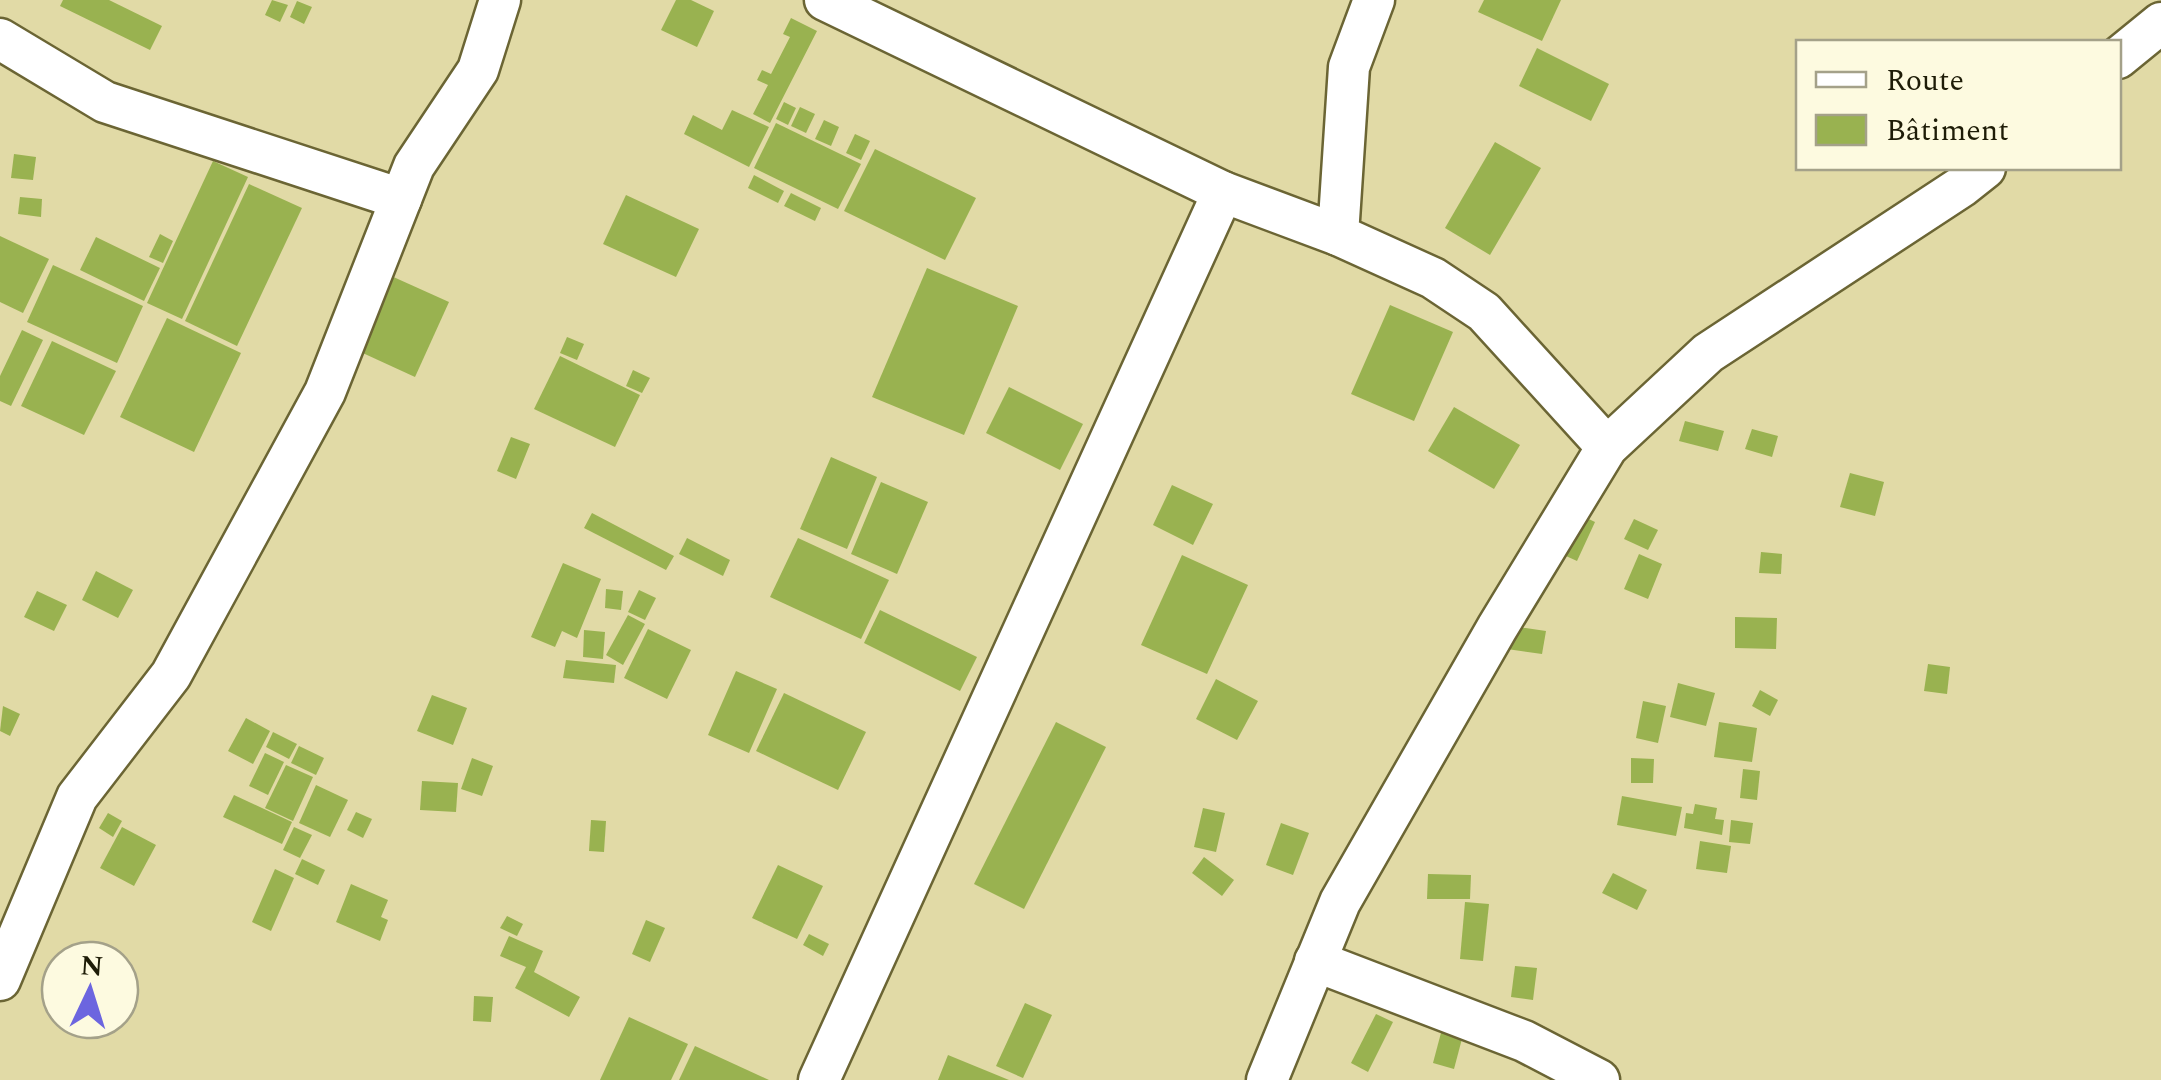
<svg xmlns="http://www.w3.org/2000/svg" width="2161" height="1080" viewBox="0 0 2161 1080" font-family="Spectral,serif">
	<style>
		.building { fill: #99b250 }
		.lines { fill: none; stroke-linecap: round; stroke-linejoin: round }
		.minor-casing { stroke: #6b6534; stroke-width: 45 }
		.minor { stroke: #fff; stroke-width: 40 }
	</style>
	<rect width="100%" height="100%" fill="#e1daa6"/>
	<g class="building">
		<path d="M63 0H109L162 26 150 50 60 6Z"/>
		<path d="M272 0 288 5 280 22 265 15Z"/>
		<path d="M676 0H691L714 11 697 47 661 30Z"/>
		<path d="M1484 0H1561L1542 41 1478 12Z"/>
		<path d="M297 1 312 7 304 24 290 17Z"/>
		<path d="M791 18 817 31 770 123 753 114 768 85 757 80 762 70 771 74 790 37 783 34Z"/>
		<path d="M1537 48 1609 84 1591 121 1519 86Z"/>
		<path d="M784 102 796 108 788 125 776 119Z"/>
		<path d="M800 107 815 114 806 133 791 126Z"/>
		<path d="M732 110 769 127 749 167 684 134 693 115 722 130Z"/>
		<path d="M824 120 839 127 831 146 815 139Z"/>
		<path d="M776 123 861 164 838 209 754 168Z"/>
		<path d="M855 134 870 141 861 160 846 153Z"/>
		<path d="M1495 142 1541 168 1490 255 1445 228Z"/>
		<path d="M875 149 976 198 945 260 844 211Z"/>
		<path d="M14 154 36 157 33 180 11 178Z"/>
		<path d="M213 161 248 177 182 319 147 303Z"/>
		<path d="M754 175 784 191 778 203 748 188Z"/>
		<path d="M249 184 302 208 237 346 185 321Z"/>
		<path d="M791 193 821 208 815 221 784 206Z"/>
		<path d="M626 195 699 229 676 277 603 244Z"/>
		<path d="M20 197 42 199 41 217 18 214Z"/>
		<path d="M160 234 173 241 163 263 149 257Z"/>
		<path d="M0 236 49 259 23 313 0 302Z"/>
		<path d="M96 237 160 268 144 301 80 270Z"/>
		<path d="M53 265 143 306 117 363 27 322Z"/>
		<path d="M927 268 1018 306 964 435 872 397Z"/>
		<path d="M389 275 449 302 415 377 354 349Z"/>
		<path d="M1390 305 1453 332 1414 421 1351 394Z"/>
		<path d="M167 318 241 353 194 452 120 417Z"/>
		<path d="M22 330 43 340 11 406 0 401V376Z"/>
		<path d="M567 337 584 344 577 360 560 353Z"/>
		<path d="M52 341 116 371 84 435 21 406Z"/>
		<path d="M560 356 640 395 615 447 534 409Z"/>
		<path d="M633 370 650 378 642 393 626 386Z"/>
		<path d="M1009 387 1083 424 1060 470 986 433Z"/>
		<path d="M1454 407 1520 445 1494 489 1428 451Z"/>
		<path d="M1685 421 1724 431 1718 451 1679 441Z"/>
		<path d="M1752 429 1778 436 1772 457 1745 449Z"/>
		<path d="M511 437 530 444 516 479 497 471Z"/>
		<path d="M831 457 877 477 847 549 800 529Z"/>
		<path d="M1850 473 1884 482 1875 516 1840 507Z"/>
		<path d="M881 482 928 502 897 574 851 554Z"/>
		<path d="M1172 485 1213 504 1193 545 1153 525Z"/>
		<path d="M1574 512 1595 522 1577 561 1555 551Z"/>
		<path d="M592 513 674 556 666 570 584 528Z"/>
		<path d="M1634 519 1658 530 1648 550 1624 539Z"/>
		<path d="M687 538 730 560 723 576 679 554Z"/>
		<path d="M798 538 889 580 861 639 770 597Z"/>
		<path d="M1761 552 1782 554 1781 574 1759 573Z"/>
		<path d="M1639 554 1662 564 1648 599 1624 589Z"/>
		<path d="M1182 555 1248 585 1207 674 1141 645Z"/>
		<path d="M563 563 601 579 577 638 562 631 555 647 531 637Z"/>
		<path d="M96 571 133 590 118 618 82 600Z"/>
		<path d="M606 589 623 591 621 610 605 608Z"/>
		<path d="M639 590 656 598 645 620 628 612Z"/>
		<path d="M37 591 67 605 54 631 24 617Z"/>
		<path d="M880 610 977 657 960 691 864 643Z"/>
		<path d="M628 615 645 624 623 665 606 655Z"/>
		<path d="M1735 617 1777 618 1776 649 1735 648Z"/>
		<path d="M1504 625 1546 631 1542 654 1500 648Z"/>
		<path d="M648 629 691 650 667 699 624 678Z"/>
		<path d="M584 630 605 632 603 659 583 657Z"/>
		<path d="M566 660 616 665 614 683 563 678Z"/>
		<path d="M1928 664 1950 667 1947 694 1924 691Z"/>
		<path d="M736 671 777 689 749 753 708 735Z"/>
		<path d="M1216 679 1258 701 1237 740 1196 719Z"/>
		<path d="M1678 683 1715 693 1706 726 1670 717Z"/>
		<path d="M1760 690 1778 700 1770 716 1752 706Z"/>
		<path d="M784 693 866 732 838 790 756 751Z"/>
		<path d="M432 695 467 708 453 745 417 731Z"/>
		<path d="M1643 701 1666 706 1658 743 1636 738Z"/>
		<path d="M3 706 20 714 10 736 0 731Z"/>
		<path d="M246 718 270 731 253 764 228 751Z"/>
		<path d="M1056 722 1106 747 1024 909 974 884Z"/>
		<path d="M1719 722 1757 728 1752 762 1714 757Z"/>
		<path d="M273 732 297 744 289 759 266 747Z"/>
		<path d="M299 746 324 758 316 775 291 763Z"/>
		<path d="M265 753 284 762 268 795 249 786Z"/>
		<path d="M472 758 493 766 482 796 461 789Z"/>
		<path d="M1631 758 1654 759 1653 783H1631Z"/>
		<path d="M286 765 313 777 293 821 265 808Z"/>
		<path d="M1743 769 1760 771 1757 800 1740 798Z"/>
		<path d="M422 781 458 783 456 812 420 810Z"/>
		<path d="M316 785 348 800 330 837 299 823Z"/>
		<path d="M234 795 292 822 282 844 223 817Z"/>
		<path d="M1622 796 1682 807 1676 836 1617 825Z"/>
		<path d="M1695 804 1717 808 1715 819 1724 820 1722 835 1684 828 1686 813 1693 814Z"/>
		<path d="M1203 808 1225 813 1216 852 1194 847Z"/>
		<path d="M356 812 372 819 363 838 347 830Z"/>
		<path d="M108 813 122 821 113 837 99 828Z"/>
		<path d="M591 820 606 821 604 852 589 851Z"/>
		<path d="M1731 820 1753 823 1750 844 1729 842Z"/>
		<path d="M1281 823 1309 833 1293 875 1266 865Z"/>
		<path d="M122 827 156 845 134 886 100 868Z"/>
		<path d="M294 827 312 835 300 858 283 850Z"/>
		<path d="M1700 841 1731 846 1727 873 1696 869Z"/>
		<path d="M1204 857 1234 880 1222 896 1192 873Z"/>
		<path d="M302 859 325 870 318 885 295 874Z"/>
		<path d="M778 865 823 886 797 939 752 918Z"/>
		<path d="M275 869 294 878 271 931 252 922Z"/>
		<path d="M1613 873 1647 890 1637 910 1602 893Z"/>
		<path d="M1428 874 1471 875 1470 899H1427Z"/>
		<path d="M351 884 388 900 381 917 388 920 380 941 336 922Z"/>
		<path d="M1465 902 1489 904 1483 961 1460 959Z"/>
		<path d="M507 916 523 924 517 936 500 928Z"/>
		<path d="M646 920 665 928 650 962 632 954Z"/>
		<path d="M809 934 829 944 823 956 803 945Z"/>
		<path d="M509 936 543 951 534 972 580 997 569 1017 515 988 526 967 500 956Z"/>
		<path d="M1515 966 1537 968 1533 1000 1511 997Z"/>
		<path d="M474 996 493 997 491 1022 473 1021Z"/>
		<path d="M1025 1003 1052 1015 1023 1078 996 1066Z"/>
		<path d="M1376 1014 1393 1022 1368 1072 1351 1063Z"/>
		<path d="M629 1017 688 1044 671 1080H600Z"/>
		<path d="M1442 1029 1463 1035 1454 1069 1433 1063Z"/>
		<path d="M695 1046 769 1080H679Z"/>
		<path d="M948 1055 1009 1080H938Z"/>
	</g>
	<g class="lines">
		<defs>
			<g id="minor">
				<path d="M825 0 1223 192 1338 235"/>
				<path d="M1374 0 1349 67 1338 235 1433 278 1484 312 1607 447"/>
				<path d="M0 39 105 102 401 199"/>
				<path d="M2118 58 2161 23"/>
				<path d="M1315 961 1524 1041 1599 1080"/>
				<path d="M0 980 77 797 171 675 325 392 414 166 478 70 500 0"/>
				<path d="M819 1080 1223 192"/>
				<path d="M1267 1080 1340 902 1497 628 1607 447 1708 353 1961 187 1985 168"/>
			</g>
		</defs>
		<use href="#minor" class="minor-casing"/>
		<use href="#minor" class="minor"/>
	</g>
	<rect x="1796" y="40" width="325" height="130" fill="#fdfae0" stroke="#a4a189" stroke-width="2.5"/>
	<rect x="1816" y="72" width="50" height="15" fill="#ffffff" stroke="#a4a189" stroke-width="2.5"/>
	<text x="1886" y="90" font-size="30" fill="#1e1c07">Route</text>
	<rect x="1816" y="115" width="50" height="30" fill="#99b250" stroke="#a4a189" stroke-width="2.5"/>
	<text x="1886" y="140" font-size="30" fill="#1e1c07">Bâtiment</text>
	<g transform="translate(90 990) rotate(4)"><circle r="48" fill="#fdfae0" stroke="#a4a189" stroke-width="2.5"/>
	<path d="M0-8L18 38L0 25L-18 38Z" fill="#6c65df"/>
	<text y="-15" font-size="28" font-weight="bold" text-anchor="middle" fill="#1e1c07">N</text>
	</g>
</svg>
